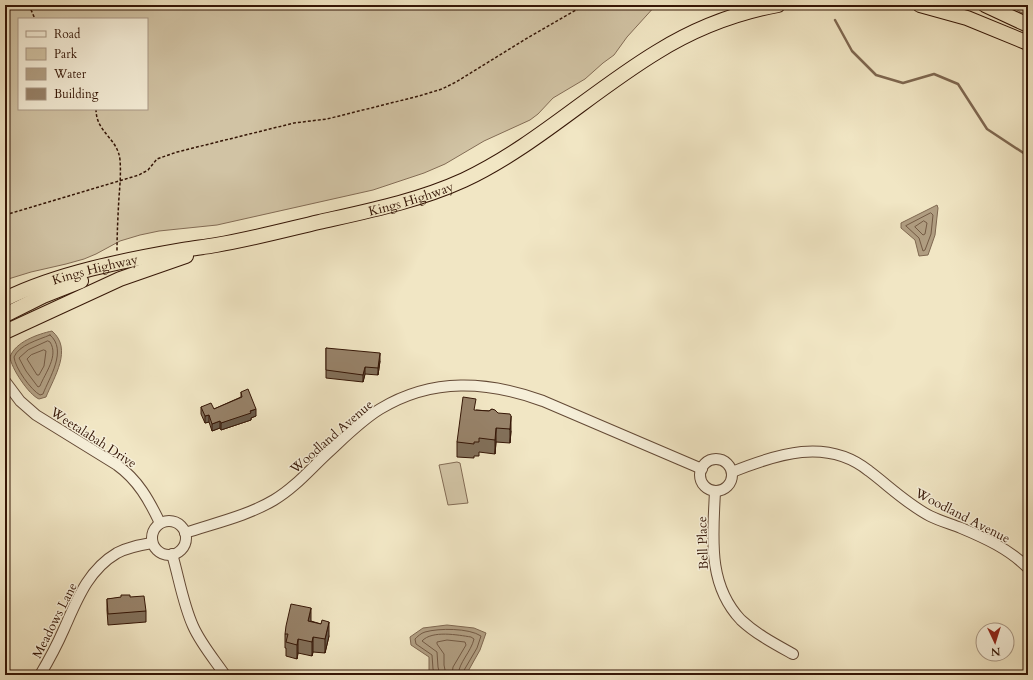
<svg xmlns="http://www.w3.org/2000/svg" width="1033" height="680" viewBox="0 0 1033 680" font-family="Cardo,serif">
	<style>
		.green { fill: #d1c3a4; stroke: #836c55; fill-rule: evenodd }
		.water { fill: #b19f83; stroke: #7f6851 }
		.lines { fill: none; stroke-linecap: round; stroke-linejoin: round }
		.shore { stroke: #735a44; stroke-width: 1 }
		.stream { stroke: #7f6851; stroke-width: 2.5 }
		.minor-casing { stroke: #644a36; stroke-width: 12 }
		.highway-casing { stroke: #351606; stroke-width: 16 }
		.path { stroke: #351606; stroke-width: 1.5; stroke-dasharray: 3 2; stroke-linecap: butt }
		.minor { stroke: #f6efd9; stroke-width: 10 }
		.highway { stroke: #f1e6c4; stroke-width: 14 }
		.wall { fill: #82705a; stroke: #351606 }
		.shaded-wall { fill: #6a5b4a; stroke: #351606 }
		.building { fill: #978269; stroke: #351606 }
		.labels { text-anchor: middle; stroke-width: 3; stroke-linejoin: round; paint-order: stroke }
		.street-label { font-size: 13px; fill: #351606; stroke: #f6efd9 }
	</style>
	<rect width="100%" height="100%" fill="#f1e6c4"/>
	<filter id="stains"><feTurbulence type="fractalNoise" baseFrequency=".005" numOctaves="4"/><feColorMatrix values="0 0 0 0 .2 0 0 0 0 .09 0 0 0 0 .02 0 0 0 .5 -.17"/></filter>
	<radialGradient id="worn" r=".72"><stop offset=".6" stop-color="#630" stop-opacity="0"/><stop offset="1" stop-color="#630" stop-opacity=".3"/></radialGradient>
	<g class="green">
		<path d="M5 5H656L627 37 614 55 603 63 585 79 553 98 538 114 530 120 484 141 445 164 424 173 373 190 217 225 159 231 140 235 120 241 96 254 84 259 66 264 31 272 5 280ZM19 19H147V109H19Z"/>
		<path d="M1011 5H1028V15L1020 12Z"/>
		<path d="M457 462 460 463 468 503 448 505 439 465Z"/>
	</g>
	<g class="water">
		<path d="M937 205 938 208 935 235 928 255 919 256 915 240 901 228V223Z"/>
		<path d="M52 331C73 349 54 377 46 397L39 399C29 395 11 368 10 357 15 342 38 334 52 331Z"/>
		<path d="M447 625 474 628 486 633 480 650 466 675H433L429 671V657L411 645 410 637 423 628Z"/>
	</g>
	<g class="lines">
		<g class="shore">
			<path d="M931 213 933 215 931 234 925 250 923 251 919 238 906 226Z"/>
			<path d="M924 221 927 223 925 234 923 235 915 227Z"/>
			<path d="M50 335C68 350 49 378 43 394L40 395C31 390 15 368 14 357 19 345 38 340 50 335Z"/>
			<path d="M48 341 50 342C59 356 45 373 40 386L38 387 26 371 19 358 28 350Z"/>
			<path d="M44 350 46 351 44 366 39 375H37L27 359 31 355Z"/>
			<path d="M435 675 433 669 432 655 416 644 415 639C417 637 421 633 425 632 439 628 469 628 481 636L477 648 463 672V675"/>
			<path d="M440 675 438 667 437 652 422 641C432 630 458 635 471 637L474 639C471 652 459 662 458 675"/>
			<path d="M446 675 444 665V654L437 644V642L447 640 465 642 466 645 453 667 452 675"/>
		</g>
		<path class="stream" d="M835 20 852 51 876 75 903 83 934 74 958 84 987 129 1028 156"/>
		<defs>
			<g id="minor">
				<path d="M5 381 20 401 36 415 117 465C138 480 149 500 160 523"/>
				<circle cx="716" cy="475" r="16"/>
				<path d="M732 472C777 454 827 437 869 471 889 486 907 504 930 516 940 521 951 524 961 528 985 538 1009 549 1028 568"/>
				<path d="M715 491C713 537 707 584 741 620 756 634 775 644 793 654"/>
				<circle cx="169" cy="538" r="17"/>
				<path d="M185 533C215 523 247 516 274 500 296 487 312 467 331 450 346 436 362 420 380 409 433 377 488 381 543 401L702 469"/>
				<path d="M172 554C179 578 183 604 193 626 201 644 214 659 225 675"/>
				<path d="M40 675C49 660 57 645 64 629 77 600 88 570 117 553 128 547 140 545 152 543"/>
			</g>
			<g id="highway">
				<path d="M920 5 967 18 1028 43"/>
				<path d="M985 5 1028 25"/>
				<path id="s1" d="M5 299C58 273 125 260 183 250 194 248 205 247 216 245 251 239 285 230 319 222 368 211 418 201 464 180 534 147 591 92 657 52 694 29 735 13 778 5"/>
				<path d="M5 315 43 296 81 281"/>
				<path d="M5 332 120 279 186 256"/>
			</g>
		</defs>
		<use href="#minor" class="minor-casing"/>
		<use href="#highway" class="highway-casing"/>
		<g class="path">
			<path d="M29 5 35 19"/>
			<path d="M96 109C96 133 118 138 120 160 121 172 120 185 119 197 118 215 117 233 117 252"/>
			<path d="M5 215 139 175 148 170 157 159 177 152 294 123 327 119 419 96 442 89 456 82 529 37 576 10 590 5"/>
		</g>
		<use href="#minor" class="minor"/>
		<use href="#highway" class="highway"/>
	</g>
	<g class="wall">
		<path d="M326 348 380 361 378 375 365 374 363 382 326 378Z"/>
		<path d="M241 392 256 416 251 418V420L221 430 220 428 212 431 209 422 205 423 201 414V407L214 409 241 397Z"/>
		<path d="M492 409 511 431 510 443 496 442 495 454 479 452V456H474V458L457 457V442L476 410 489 411Z"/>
		<path d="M130 597 146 611V622L108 625 107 610V599Z"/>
		<path d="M311 621 321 624 329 636 325 653 313 652 312 656 298 653 297 659 286 656V648H285V634Z"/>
	</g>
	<g class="shaded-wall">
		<path d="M380 353V361L378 375V368Z"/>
		<path d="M365 367V374L363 382V375Z"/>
		<path d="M256 409V416L251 418V420L221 430V423Z"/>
		<path d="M209 415V422L205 423V416Z"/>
		<path d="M511 416V431L510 443V429Z"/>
		<path d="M220 421V428L212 431V424Z"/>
		<path d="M496 428V442L495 454V440Z"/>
		<path d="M311 608V622L308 621Z"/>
		<path d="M329 622V636L325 653V639Z"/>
		<path d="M313 637V652L312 656V642Z"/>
		<path d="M298 639V653L297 659V645Z"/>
	</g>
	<g class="building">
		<path d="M326 348 380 353 378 368 365 367 363 375 326 370Z"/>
		<path d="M248 389 256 409 250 411 251 413 221 423 220 421 212 424 209 415 205 416 201 407 211 403 214 409 242 397 241 392Z"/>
		<path d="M463 397 476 399 474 410 489 411 492 409 495 410 498 413 510 414 511 416 510 429 496 428 495 440 479 438V442H474V444L457 442Z"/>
		<path d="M121 595H130V597L144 596 146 611 108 614 107 599 121 597Z"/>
		<path d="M291 604 311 608 308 621 321 624 322 620 329 622 325 639 313 637 312 642 298 639 297 645 286 642 288 634H285L286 626Z"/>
	</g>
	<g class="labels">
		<g class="street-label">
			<text dy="5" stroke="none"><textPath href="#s1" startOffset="419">Kings Highway</textPath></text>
			<text dy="5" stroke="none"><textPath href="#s1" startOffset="95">Kings Highway</textPath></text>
			<text transform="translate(331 436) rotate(-41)" y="5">Woodland Avenue</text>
			<text transform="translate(94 437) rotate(33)" y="5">Weetalabah Drive</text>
			<text transform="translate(963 515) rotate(27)" y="5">Woodland Avenue</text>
			<text transform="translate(702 543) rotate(-92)" y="5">Bell Place</text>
			<text transform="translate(54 620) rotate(-63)" y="5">Meadows Lane</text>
		</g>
	</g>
	<rect width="1033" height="680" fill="none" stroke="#f1e6c4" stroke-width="20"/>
	<rect x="6" y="6" width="1021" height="668" fill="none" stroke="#351606" stroke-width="2"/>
	<rect x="10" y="10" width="1013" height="660" fill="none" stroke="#351606"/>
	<rect x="18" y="18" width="130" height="92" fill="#f6efd9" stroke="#a99885"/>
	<rect x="26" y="31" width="20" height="6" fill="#f6efd9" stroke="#a99885"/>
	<text x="54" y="38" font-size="12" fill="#351606">Road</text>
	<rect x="26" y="48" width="20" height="12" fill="#d1c3a4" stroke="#a99885"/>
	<text x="54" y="58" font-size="12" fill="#351606">Park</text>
	<rect x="26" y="68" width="20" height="12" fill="#b19f83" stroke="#a99885"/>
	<text x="54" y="78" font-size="12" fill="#351606">Water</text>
	<rect x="26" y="88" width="20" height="12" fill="#978269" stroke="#a99885"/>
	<text x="54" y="98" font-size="12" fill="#351606">Building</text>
	<g transform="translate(995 642) rotate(176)"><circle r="19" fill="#f6efd9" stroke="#a99885"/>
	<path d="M0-3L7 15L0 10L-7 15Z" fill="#8f2418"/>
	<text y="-6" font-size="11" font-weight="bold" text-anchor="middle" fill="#351606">N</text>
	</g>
	<rect width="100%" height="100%" filter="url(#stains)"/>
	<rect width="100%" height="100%" fill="url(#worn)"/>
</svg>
